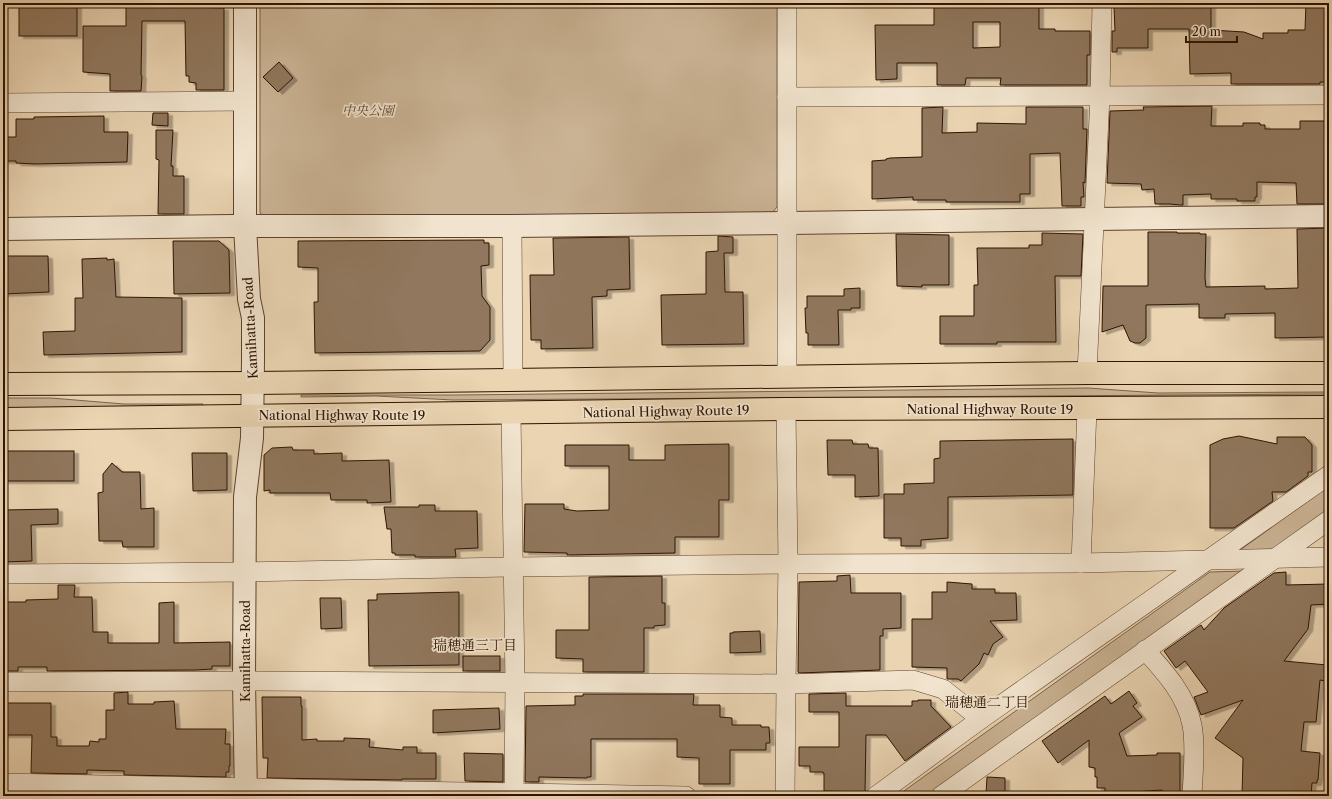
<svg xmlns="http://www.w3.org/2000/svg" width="1332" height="799" viewBox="0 0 1332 799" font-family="'Libre Caslon Text','Noto Serif JP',serif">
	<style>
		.green { fill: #cab394; stroke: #7c634a }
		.building { fill: #90775d; stroke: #2e1300; fill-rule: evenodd; filter: url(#shadow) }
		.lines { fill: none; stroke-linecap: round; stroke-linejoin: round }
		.minor-casing { stroke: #5d432c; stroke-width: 20 }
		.tertiary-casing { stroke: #5d432c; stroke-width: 24 }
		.trunk-casing { stroke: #2e1300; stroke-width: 24 }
		.minor { stroke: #f1e3cd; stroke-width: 19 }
		.tertiary { stroke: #f1e3cd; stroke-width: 22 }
		.trunk { stroke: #ead4b2; stroke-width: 22 }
		.labels { text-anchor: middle; stroke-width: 3.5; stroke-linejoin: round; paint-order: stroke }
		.park-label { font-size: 13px; font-style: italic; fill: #5d432c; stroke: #f1e3cd }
		.street-label { font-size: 13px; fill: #2e1300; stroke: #f1e3cd }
		.neighbourhood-label { font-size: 14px; fill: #2e1300; stroke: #f1e3cd }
	</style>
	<defs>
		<filter id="shadow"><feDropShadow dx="4.5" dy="2.5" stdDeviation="0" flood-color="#0004"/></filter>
	</defs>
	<rect width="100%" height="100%" fill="#ead4b2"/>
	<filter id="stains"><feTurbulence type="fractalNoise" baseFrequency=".005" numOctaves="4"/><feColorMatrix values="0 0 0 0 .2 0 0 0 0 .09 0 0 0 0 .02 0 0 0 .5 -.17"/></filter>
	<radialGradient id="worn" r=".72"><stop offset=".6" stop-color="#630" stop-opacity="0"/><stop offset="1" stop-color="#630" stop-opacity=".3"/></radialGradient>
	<g class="green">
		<path d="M260 3H777V207L772 213 266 218 260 213Z"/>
		<path d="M1088 388 1158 393 1326 392V394L453 400 376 396 301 397V395H456Z"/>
		<path d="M3 398H51L124 404H203V406L13 408 3 407Z"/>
		<path d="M1329 486V511L1276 551 1240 550Z"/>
		<path d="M1244 571 935 795 901 793 1210 572Z"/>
	</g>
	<g class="building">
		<path d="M126 3H193V7L224 8V90H196V83L189 82V76H186L185 21H142L141 75 142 76 141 91H110V74L83 72V26H126Z"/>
		<path d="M934 3 1039 4V29H1055V31H1090V55H1087V85H1000L1001 78H966L965 85H937V63H897V79L876 80 875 25H934ZM973 22H1000V47L973 48Z"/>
		<path d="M1157 3H1211V30L1244 32 1263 39V33H1288V30H1305L1306 3H1329V82H1320V84H1231V73L1190 74 1189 29H1148V48H1117V52H1112V31H1115L1114 6H1157Z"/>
		<rect x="19" y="4" width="58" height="32"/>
		<path d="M279 62 293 78 278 92 263 77Z"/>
		<path d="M1212 106 1211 126H1243V123H1260V125H1265V129H1300V121H1326L1327 170H1329V204H1297L1296 183 1257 182V197H1255V201H1237V199H1211V194L1183 195V205H1180L1170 204H1155L1154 189 1142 190 1141 184 1107 183 1110 111 1144 110 1143 107Z"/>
		<path d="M943 107 942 133 977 132V123L1026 124V107H1083V129H1087L1085 183 1083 182 1084 197H1081V206H1062L1060 153 1030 154V194H1020V202H946V200H913V197L872 199V161L886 160V159L890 158 922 157V108Z"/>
		<path d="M153 113H168V126L152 125Z"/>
		<path d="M104 116V132H128L127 162 35 164 16 163V161H3V137H16V119H34V117Z"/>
		<path d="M156 130H173L171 166H173V176H184V214H158L159 160 156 159Z"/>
		<path d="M1329 228V337L1275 338V313L1225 314V318H1199V304L1146 305V338L1140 343H1135L1130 341 1123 325 1102 332 1103 286H1148V232H1177V233H1200V234H1206L1205 278 1206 287 1265 286V289L1298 288 1297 229Z"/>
		<path d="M1042 233 1083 234 1081 276H1055L1056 342H997V344H940V316H974V285H978L977 248H1029V245H1042Z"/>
		<path d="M896 234 949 235V285H922V287L897 286Z"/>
		<path d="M718 236 733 237V253H724L725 292H743L744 344 662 345 661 295 706 294V252L718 251Z"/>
		<path d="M629 237 630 289 607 290V296L592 297 593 348 541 349V340H531L530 275H554L553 238Z"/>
		<path d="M484 240V243H489V265L481 266 482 296 490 307V340L480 351 315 353 314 302H318V268L298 267V241Z"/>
		<path d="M173 241H219L229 250 230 293 174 294Z"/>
		<path d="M3 256H48L49 292 3 294Z"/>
		<path d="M107 258V260L114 259 116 297 182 298V352L44 355 43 332 75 331V298H83L82 259Z"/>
		<path d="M860 288V308H851V310H838L839 345H808V333H806L805 308H807V296H844V289Z"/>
		<path d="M1239 436 1277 444V437H1305L1312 445V472H1308V476L1286 492H1272L1273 501 1234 528H1210V445L1223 439Z"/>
		<path d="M1073 439V495L948 497V538L921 540V546H901V538H884V494H904V484L934 483V459L940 458V441Z"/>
		<path d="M827 440H852L853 444H868L869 448H878L879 496 855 497V475H828Z"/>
		<path d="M729 444V500H719V537H675V553L567 555V553L524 552 525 504H564V509L577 511 609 510V466H565V445H629V460H665V445Z"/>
		<path d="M292 447 293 450H314V454L342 453V461L389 460 391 502 367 503V500H331L330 493H270V490L264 491V455L272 448Z"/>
		<rect x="3" y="451" width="71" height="30"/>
		<path d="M192 453H227V490L193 491Z"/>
		<path d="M112 463 122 472H140L141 509 154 508V547H123L122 541H99L98 493 103 492V474Z"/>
		<path d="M419 505H435V511H477L478 548 455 549 456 557H415V555H395V553H392L391 529H387L384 507H419Z"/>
		<path d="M58 509V524L31 525 32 561 3 562V510Z"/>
		<path d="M1286 572V585L1329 584V604L1311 605 1308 629 1284 661 1327 665 1326 681 1320 680 1316 722H1304L1301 751 1320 753 1318 780H1317V783H1312L1311 796H1242L1243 758 1215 738 1243 700 1201 715 1194 697 1208 692 1185 661 1176 668 1164 651 1198 627 1201 625 1204 630 1224 608 1274 573Z"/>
		<path d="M850 575 851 593H901V628L883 629V636H880V670L799 673 798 672 799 582 837 581V576Z"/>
		<path d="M662 576V603H665V625L654 626V628H644V672H583V659L556 658V630H589V577Z"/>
		<path d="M947 582 972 584V589H995V593H1016L1017 620 990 621 1003 637 993 644 988 655 984 653 979 664 961 681 958 679H947V668L912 667V619H932V592H947Z"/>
		<path d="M58 585H75L74 597H92L93 632H108V643H159V603L174 602V643L230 642V666H212V669L196 670 47 671V667H18V671H3V602H26V600L58 599Z"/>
		<path d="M459 592V665L369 666 368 600H377V594Z"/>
		<path d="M320 598H341L342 628 321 629Z"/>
		<path d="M760 631 761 652 730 653V633H733V632Z"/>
		<rect x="463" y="656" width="37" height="15"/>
		<path d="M1129 691 1137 703 1133 706 1142 717 1119 733 1127 756 1157 755V753H1180V792H1162V790L1120 793H1105V788H1097V777H1095V768L1089 767V740L1058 763 1042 741 1105 696 1111 704Z"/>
		<path d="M128 692V704H154V702L174 701 176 729H226L225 744H230V766H229V772H226V777L124 775V771L87 770V774L31 773 32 735H3V703H51V737H57V746H89L90 741 99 742V739H106V710H114V693Z"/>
		<path d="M846 693V706H912V701H918V700H931V706L951 727 905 761 886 735H866L865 792 824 791V773H823V772H810V766H799V747H839V712H809V694Z"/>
		<path d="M583 694H694L693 705H720V717L732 718V725H761V727H769L770 743H766V750H730V784H699V758L677 757V739H591V777H587V778L539 777V782H525L526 706 575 705V696H583Z"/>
		<path d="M262 697H301V706H302V740L317 739V741H344V738L370 739 369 747 403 750V747H417V753H436V779H402V780L267 778 268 758H263Z"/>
		<path d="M499 708 500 729 433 733V710Z"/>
		<path d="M464 753 503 754V782L465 781Z"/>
		<path d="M987 777 1005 778V794H986Z"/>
	</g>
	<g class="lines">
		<defs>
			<g id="minor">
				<path d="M787 3V376"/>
				<path d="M787 97 1329 95"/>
				<path d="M3 103 245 101"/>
				<path d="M512 226 513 380"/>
				<path d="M1087 373 1100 96 1102 3"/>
				<path d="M511 413 515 683 514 796"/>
				<path d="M1081 563 1087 409"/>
				<path d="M3 574 245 572 513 567 788 564 1081 563 1329 557"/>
				<path d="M1145 650C1165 672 1186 695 1192 725 1196 746 1193 774 1192 796"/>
				<path d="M3 682 244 681 786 684 913 680 943 689 981 719"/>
				<path d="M3 783C231 789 458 791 686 796"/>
				<path d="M785 796 786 684 788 564 786 409"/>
				<path d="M876 796 981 719 1329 475"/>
				<path d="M941 796 1329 520"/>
			</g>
			<g id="tertiary">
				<path d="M245 3V226L249 299 253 318V360L252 438 245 497 244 681 246 796"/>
				<path d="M3 229 232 226H512L788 223 1329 216"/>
			</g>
			<g id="trunk">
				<path d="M3 384 253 383 1087 373H1329"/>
				<path d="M3 419 786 409 1329 407"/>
			</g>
		</defs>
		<use href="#minor" class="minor-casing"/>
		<use href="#tertiary" class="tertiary-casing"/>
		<use href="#trunk" class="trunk-casing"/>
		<use href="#minor" class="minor"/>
		<use href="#tertiary" class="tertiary"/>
		<use href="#trunk" class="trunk"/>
	</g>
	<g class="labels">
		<g class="park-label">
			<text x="368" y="115">中央公園</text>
		</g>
		<g class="street-label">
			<text transform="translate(250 328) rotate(-93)" y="5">Kamihatta-Road</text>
			<text x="990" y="414">National Highway Route 19</text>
			<text transform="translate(666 411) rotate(-1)" y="5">National Highway Route 19</text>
			<text x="342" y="420">National Highway Route 19</text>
			<text transform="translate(245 651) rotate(-90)" y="5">Kamihatta-Road</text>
		</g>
		<g class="neighbourhood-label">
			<text x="475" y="650">瑞穂通三丁目</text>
			<text x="987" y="707">瑞穂通二丁目</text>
		</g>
	</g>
	<rect width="1332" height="799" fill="none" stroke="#ead4b2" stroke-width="16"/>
	<rect x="4" y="4" width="1324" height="791" fill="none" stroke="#2e1300" stroke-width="2"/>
	<rect x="8" y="8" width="1316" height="783" fill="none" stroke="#2e1300"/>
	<path d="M1186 36v6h51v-6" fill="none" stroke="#2e1300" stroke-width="2"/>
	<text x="1192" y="36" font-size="12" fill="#2e1300" stroke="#f1e3cd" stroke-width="3" paint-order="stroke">20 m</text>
	<rect width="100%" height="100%" filter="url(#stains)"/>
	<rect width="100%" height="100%" fill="url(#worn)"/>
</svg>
